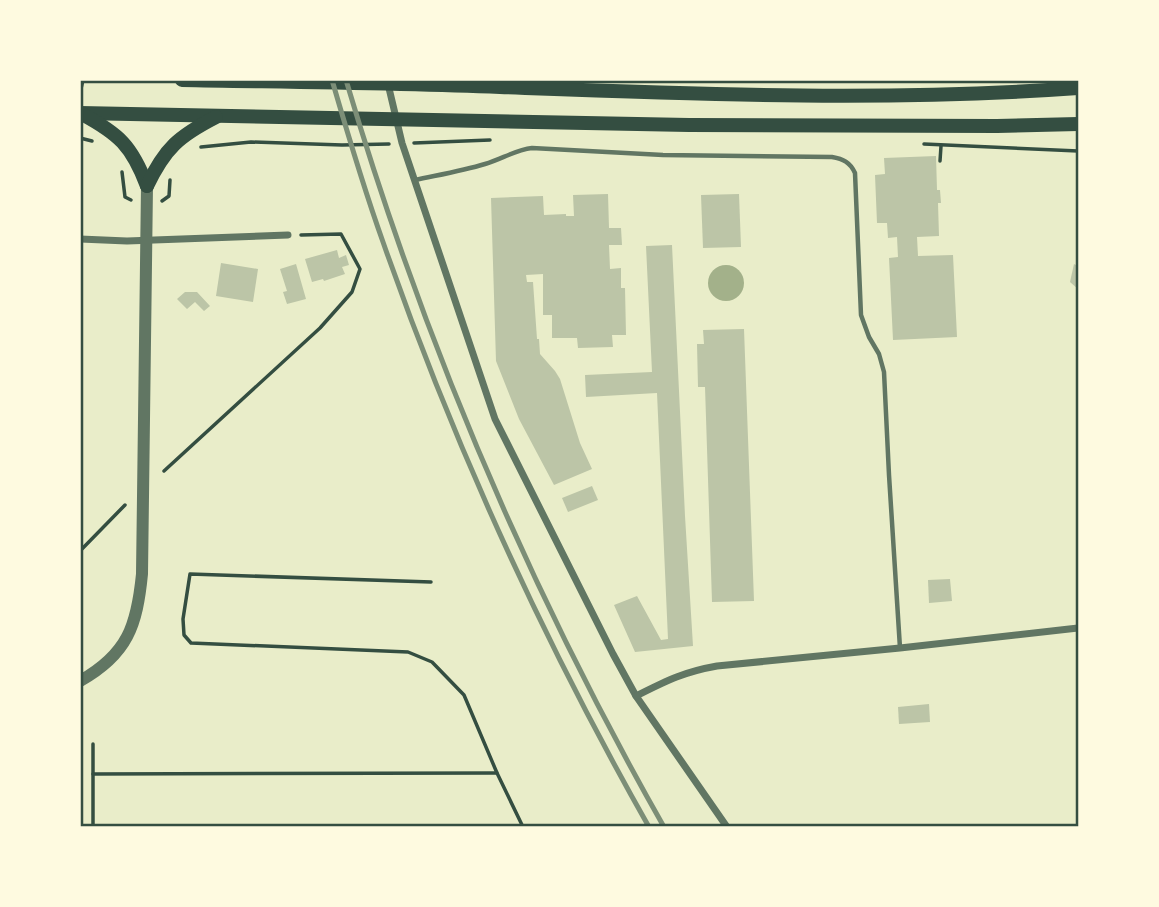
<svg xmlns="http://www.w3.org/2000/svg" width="1159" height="907" viewBox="0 0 1159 907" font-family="'Work Sans',sans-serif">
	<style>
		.water { fill: #a3b18a }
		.building { fill: #bcc5a7 }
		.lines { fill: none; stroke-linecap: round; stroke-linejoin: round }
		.path { stroke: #344e41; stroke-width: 3.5 }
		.service { stroke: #617663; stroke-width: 4.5 }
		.minor { stroke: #617663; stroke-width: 7 }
		.tertiary { stroke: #617663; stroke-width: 12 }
		.primary { stroke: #344e41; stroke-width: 14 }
		.rail { stroke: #7c8e77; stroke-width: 5 }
		.neatline { fill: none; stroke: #344e41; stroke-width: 2.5 }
	</style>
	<rect width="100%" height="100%" fill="#e9edc9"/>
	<circle class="water" cx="726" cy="283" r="18"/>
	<g class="building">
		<path d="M936 156 937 190H940L941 203H938L939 236 917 237 918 256 953 255 957 337 893 340 889 258 898 257 897 237 888 238 887 223H877L875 175 885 174 884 158Z"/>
		<path d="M608 194 609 228H621L622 245H609L610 269 621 268V288H625L626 335H612L613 347 578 348 577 338H552V315H543V274L526 275 527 282H533L537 339H539L540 354 555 371 560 379 580 443 592 469 554 485 519 419 496 361 491 198 543 196 544 215 566 214V216H574L573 195Z"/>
		<path d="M739 194 741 247 703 248 701 195Z"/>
		<path d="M672 245 685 516 693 646 635 652 614 605 637 596 661 640 668 639 657 393 586 397 585 375 652 372 646 246Z"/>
		<path d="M337 250 339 258 346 255 349 265 342 267 345 274 324 281 323 279 312 282 305 259Z"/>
		<path d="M221 263 258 269 253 302 216 296Z"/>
		<path d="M296 264 306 299 287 304 283 292 287 291 280 269Z"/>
		<path d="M1074 264 1078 266V289L1070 282Z"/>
		<path d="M185 292H197L210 306 204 311 195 302 187 309 177 299Z"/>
		<path d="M744 329 754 601 712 602 705 387H698L697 344H704L703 330Z"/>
		<path d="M592 486 598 500 568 512 562 498Z"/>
		<path d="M950 579 952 601 929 603 928 580Z"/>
		<path d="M929 704 930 722 899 724 898 707Z"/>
	</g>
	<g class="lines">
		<g class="path">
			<path d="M80 93 83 80"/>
			<path d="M80 138 92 141"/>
			<path d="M414 143 490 140"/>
			<path d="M924 144 1078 151"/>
			<path d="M201 147 251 142 342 145 389 144"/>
			<path d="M940 161 941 146"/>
			<path d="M122 172 125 197 131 200"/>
			<path d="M162 201 169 196 170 180"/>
			<path d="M164 471 320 328 352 292 360 269 341 234 301 235"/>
			<path d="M80 551 125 505"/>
			<path d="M431 582 190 574 183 619 184 635 191 643 408 652 432 662 464 695 497 773 523 827"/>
			<path d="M93 774 497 773"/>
			<path d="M93 827V744"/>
		</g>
		<path class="service" d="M415 180C438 175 462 171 485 164 502 159 515 150 532 148L663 155 832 157C843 159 850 162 855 173L861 315 869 337 879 354 884 372 889 475 900 648"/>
		<g class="minor">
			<path d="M388 84 402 143 495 419 613 654 636 696 727 827"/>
			<path d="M80 239 127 241 288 235"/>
			<path d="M636 696C666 681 683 672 717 666L900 648 1078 628"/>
		</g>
		<path class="tertiary" d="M80 681C128 654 137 625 142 574L147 186"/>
		<g class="primary">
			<path d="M182 80C288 82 394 83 500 87 693 94 886 102 1078 88"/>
			<path d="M80 113 689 125 997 126 1078 124"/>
			<path d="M82 114C119 134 132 146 147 186"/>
			<path d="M147 186C165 148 179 136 216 117"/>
		</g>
		<g class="rail">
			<path d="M332 80C348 135 364 189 383 242 454 445 543 640 649 827"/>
			<path d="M346 80C423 340 530 591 664 827"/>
		</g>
	</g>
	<rect width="1159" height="907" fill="none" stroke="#fefae0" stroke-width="164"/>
	<rect x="82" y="82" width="995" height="743" class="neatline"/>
</svg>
